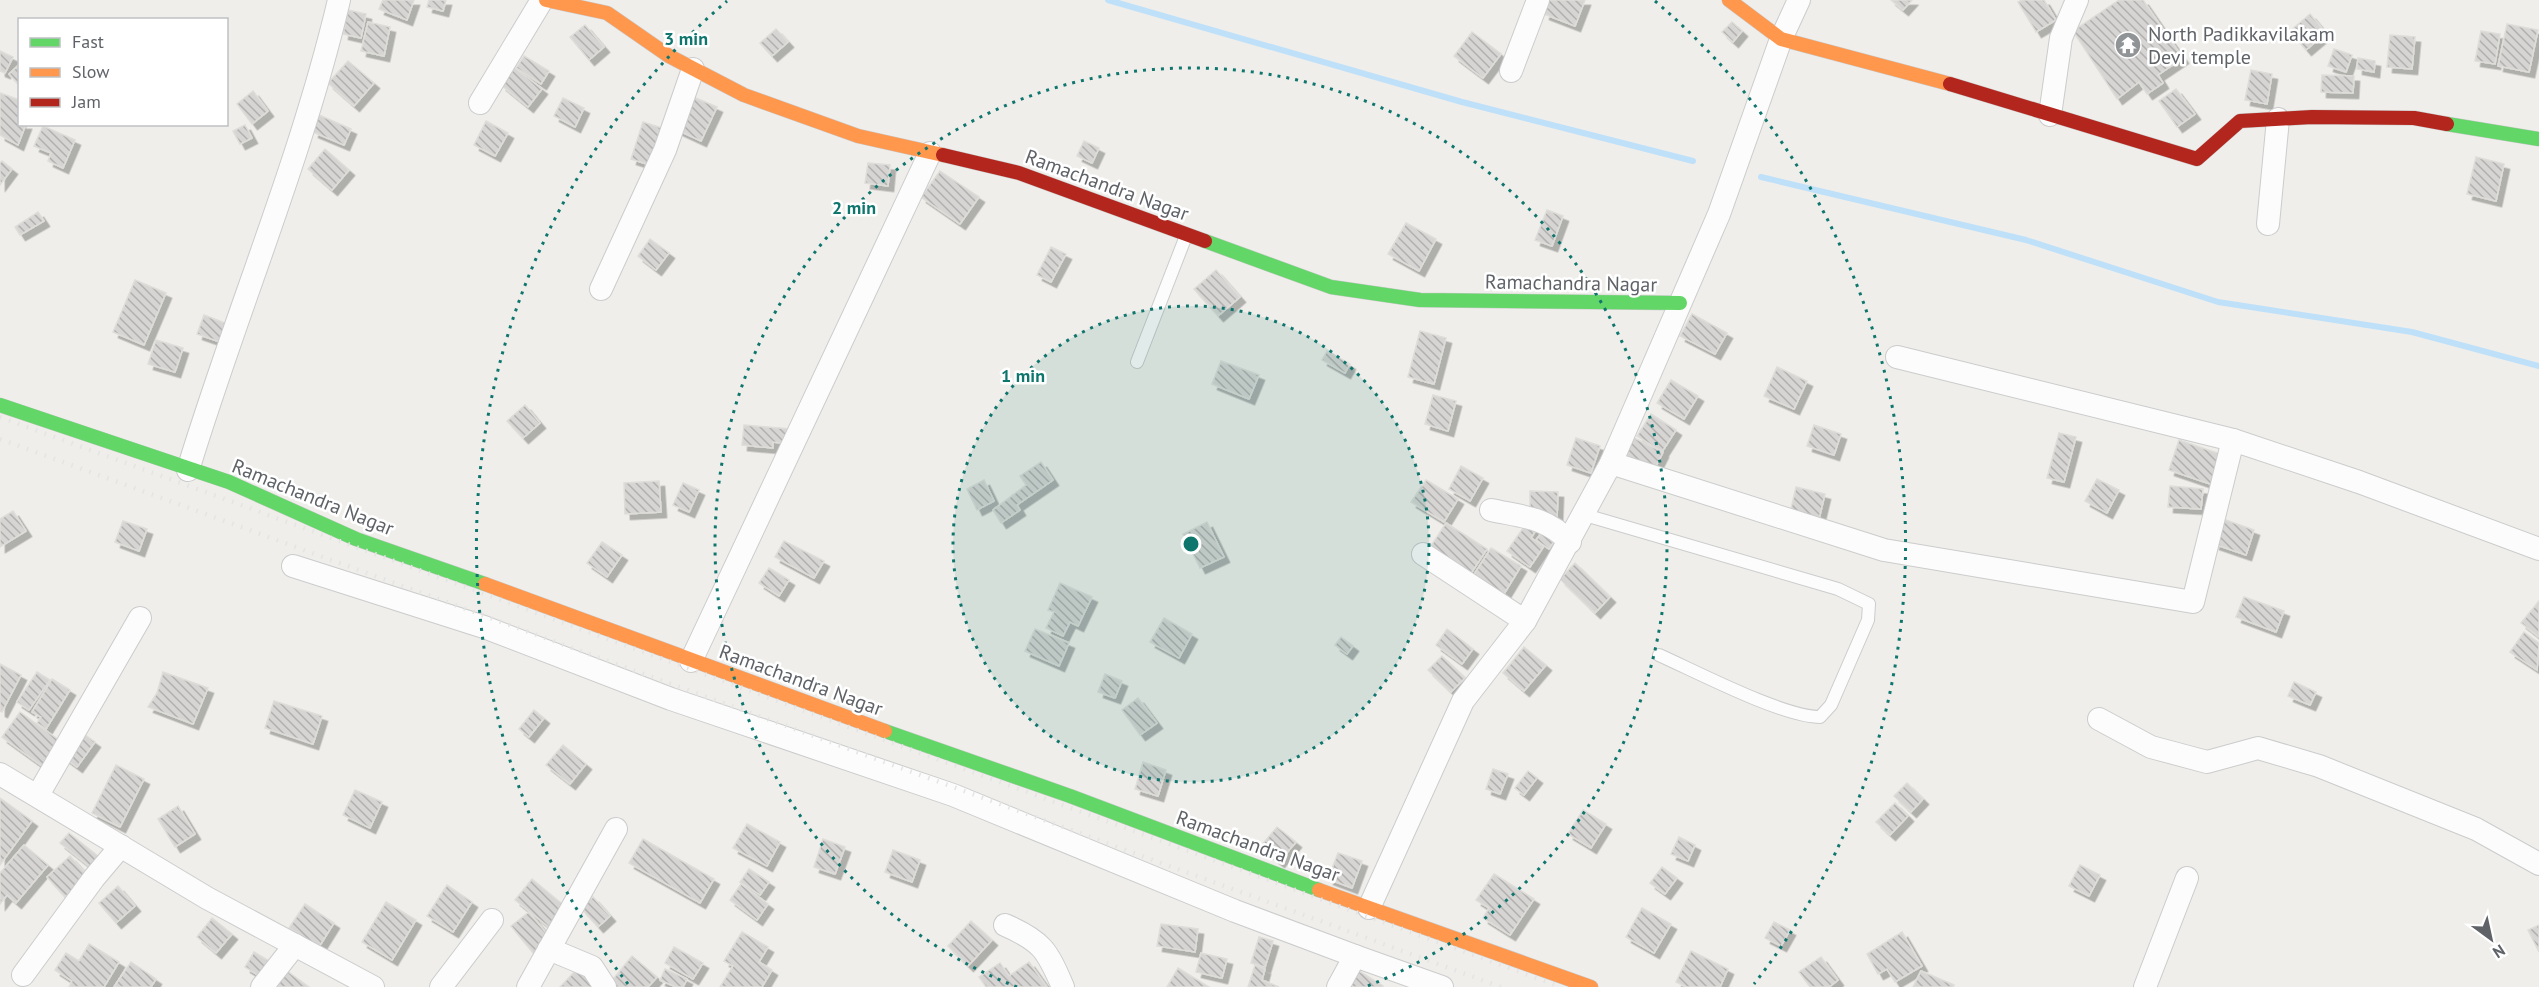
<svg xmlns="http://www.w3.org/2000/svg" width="2539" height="987" viewBox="0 0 2539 987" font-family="'PT Sans',sans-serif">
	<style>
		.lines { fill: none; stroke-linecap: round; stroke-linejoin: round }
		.stream { stroke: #bfe0f9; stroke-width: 6 }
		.building { fill: url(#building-back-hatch); stroke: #deddd9; stroke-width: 1.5; filter: url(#shadow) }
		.lane-casing { stroke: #cbcccc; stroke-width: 14 }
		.street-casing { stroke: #cbcccc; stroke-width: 24 }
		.fast-casing { stroke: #cacacb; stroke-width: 15 }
		.slow-casing { stroke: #cacacb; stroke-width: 15 }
		.jam-casing { stroke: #cacacb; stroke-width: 15 }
		.lane { stroke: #fdfcfc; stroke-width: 12 }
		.street { stroke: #fdfcfc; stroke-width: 22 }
		.fast { stroke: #63d668; stroke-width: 14 }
		.slow { stroke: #ff974d; stroke-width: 14 }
		.jam { stroke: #b3261e; stroke-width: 14 }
		.rail { stroke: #e4e4e4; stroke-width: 4.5; stroke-dasharray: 1.5 8; stroke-linecap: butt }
		.ring { fill: none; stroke: #0f766e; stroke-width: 3; stroke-dasharray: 3 6 }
		.labels { text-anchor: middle; stroke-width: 5; stroke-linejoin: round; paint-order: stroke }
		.poi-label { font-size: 20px; fill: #5f6368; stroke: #fff; text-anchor: start }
		.street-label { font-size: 20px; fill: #5f6368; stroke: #fff }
		.centre { fill: #0f766e; stroke: #fff; stroke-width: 3 }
		.ring-label { font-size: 18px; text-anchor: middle; font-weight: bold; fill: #0f766e; stroke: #fff; stroke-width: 5; stroke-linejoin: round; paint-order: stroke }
	</style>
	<defs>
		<pattern id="building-back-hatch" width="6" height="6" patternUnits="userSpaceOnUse" patternTransform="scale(1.5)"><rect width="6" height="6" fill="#d6d5d3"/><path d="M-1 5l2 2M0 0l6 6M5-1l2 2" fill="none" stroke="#b1b0af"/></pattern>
		<filter id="shadow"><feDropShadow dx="5.5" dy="5.5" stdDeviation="0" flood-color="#0004"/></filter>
	</defs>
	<rect width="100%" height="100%" fill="#efeeea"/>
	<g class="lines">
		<g class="stream">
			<path d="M1108 0 1462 102 1693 161"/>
			<path d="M1761 177 2026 240 2218 302 2412 332 2539 366"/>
		</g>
	</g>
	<g class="building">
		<path d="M383 0H414L407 20 379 9Z"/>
		<path d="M429 0H446L443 11 427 7Z"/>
		<path d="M1549 0H1585L1575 26 1544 14Z"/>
		<path d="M1891 0H1912L1903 10Z"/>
		<path d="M2022 0H2044L2056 20 2036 32 2018 2Z"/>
		<path d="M2119 0H2143L2183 58 2158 75 2163 83 2147 94 2139 82 2117 99 2073 31Z"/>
		<path d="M348 10 366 14 361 38 343 34Z"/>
		<path d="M2310 14 2326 33 2306 50 2290 31Z"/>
		<path d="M368 22 390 27 384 56 361 51Z"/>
		<path d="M1732 22 1742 31 1733 42 1722 32Z"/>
		<path d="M2507 24 2538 30 2529 72 2498 66Z"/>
		<path d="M585 25 604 47 589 60 570 37Z"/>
		<path d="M776 29 788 42 772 56 760 43Z"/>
		<path d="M2481 31 2500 34 2495 64 2475 61Z"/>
		<path d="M1472 32 1501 54 1483 78 1454 56Z"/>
		<path d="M2390 35 2415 37 2412 69 2387 67Z"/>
		<path d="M2334 49 2352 55 2346 72 2328 66Z"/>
		<path d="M0 51 13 57 5 73 0 71Z"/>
		<path d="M524 56 549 71 541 84 516 68Z"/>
		<path d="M2358 58 2375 61 2374 72 2357 69Z"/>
		<path d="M348 61 374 83 354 106 328 83Z"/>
		<path d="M20 64V86L9 74Z"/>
		<path d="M515 68 542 89 528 107 501 85Z"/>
		<path d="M2251 70 2272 74 2267 104 2245 100Z"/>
		<path d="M2322 75 2354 76 2353 93 2321 92Z"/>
		<path d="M2176 89 2195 114 2177 127 2159 101Z"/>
		<path d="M253 91 268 111 252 124 237 104Z"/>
		<path d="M0 93 20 100V124H26L18 145 0 135Z"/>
		<path d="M691 96 717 107 701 141 675 129Z"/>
		<path d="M563 98 584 108 575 127 554 116Z"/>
		<path d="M319 115 351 129 344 145 313 132Z"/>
		<path d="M486 121 508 133 495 156 474 145Z"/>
		<path d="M643 122 665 129 653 166 631 159Z"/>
		<path d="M245 125 252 138 240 144 233 131Z"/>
		<path d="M43 126 75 140 63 168 48 161 51 153 34 146Z"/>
		<path d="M1084 141 1099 148 1092 163 1077 156Z"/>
		<path d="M325 149 349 170 332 190 308 169Z"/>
		<path d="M2476 157 2504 164 2496 201 2467 194Z"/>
		<path d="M2 161 12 169 0 185V163Z"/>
		<path d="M868 163 890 165 888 186 865 183Z"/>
		<path d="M940 171 979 197 960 224 921 197Z"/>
		<path d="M1547 210 1563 216 1552 246 1535 240Z"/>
		<path d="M38 212 44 221 20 235 15 227Z"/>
		<path d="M1406 223 1436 239 1419 271 1388 254Z"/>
		<path d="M650 239 669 253 656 270 638 256Z"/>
		<path d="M1051 247 1066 254 1051 282 1037 275Z"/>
		<path d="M1216 270 1240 297 1218 316 1194 289Z"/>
		<path d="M135 280 166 293 144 345 113 332Z"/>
		<path d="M1692 314 1727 333 1715 354 1680 336Z"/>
		<path d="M204 315 230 325 223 343 197 334Z"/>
		<path d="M1420 331 1446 338 1434 384 1408 377Z"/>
		<path d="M156 340 183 348 175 372 148 364Z"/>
		<path d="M1327 351 1350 364 1345 373 1322 360Z"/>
		<path d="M1221 361 1259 375 1249 399 1212 384Z"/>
		<path d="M1777 367 1807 381 1794 409 1764 396Z"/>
		<path d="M1671 380 1698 396 1684 419 1657 403Z"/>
		<path d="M1433 395 1456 401 1448 431 1425 424Z"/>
		<path d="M525 405 540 423 523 438 507 421Z"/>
		<path d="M1651 414 1676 430 1662 452 1637 436Z"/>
		<path d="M744 425 791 429 789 444 773 442V448L742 445Z"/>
		<path d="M1814 425 1841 434 1834 455 1807 446Z"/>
		<path d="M2059 433 2076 437 2064 482 2047 478Z"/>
		<path d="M1628 435 1663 452 1652 474 1617 457Z"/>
		<path d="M1576 438 1600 446 1591 473 1567 465Z"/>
		<path d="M2179 440 2223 455 2213 485 2169 470Z"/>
		<path d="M1041 462 1053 480 1017 505 1020 510 1001 523 993 510 1026 485 1020 476Z"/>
		<path d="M1461 466 1483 478 1470 501 1449 489Z"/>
		<path d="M2097 479 2119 490 2107 513 2085 501Z"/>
		<path d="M984 480 994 501 977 510 967 489Z"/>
		<path d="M1426 480 1458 499 1444 522 1411 502Z"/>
		<path d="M659 481 661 512 625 514 624 483Z"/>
		<path d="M683 483 699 490 689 512 673 505Z"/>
		<path d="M2170 486 2203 489 2201 509 2168 507Z"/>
		<path d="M1796 487 1825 494 1819 519 1790 513Z"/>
		<path d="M1530 491 1558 492 1557 518H1530Z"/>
		<path d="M13 511 26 531 0 547V519Z"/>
		<path d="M2223 519 2254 530 2246 555 2214 544Z"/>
		<path d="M123 521 147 529 139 551 115 542Z"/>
		<path d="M1528 521 1538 527 1531 538 1544 546 1530 567 1507 551Z"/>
		<path d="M1207 522 1224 557 1200 568 1183 534Z"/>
		<path d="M1446 523 1487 549 1468 578 1427 552Z"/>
		<path d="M1547 525 1559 533 1549 549 1536 540Z"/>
		<path d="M784 541 824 561 814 578 775 557Z"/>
		<path d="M602 542 622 555 607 577 587 563Z"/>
		<path d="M1491 548 1521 566 1504 594 1473 576Z"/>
		<path d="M1575 563 1610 597 1595 613 1560 579Z"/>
		<path d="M769 568 789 580 779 596 759 583Z"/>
		<path d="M1060 583 1092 597 1078 626 1070 622 1063 636 1046 628 1054 612 1048 610Z"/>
		<path d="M2244 597 2284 611 2276 632 2236 617Z"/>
		<path d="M2539 601V637L2521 623Z"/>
		<path d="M1164 618 1192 634 1179 658 1150 642Z"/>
		<path d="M1035 629 1069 643 1059 666 1025 651Z"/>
		<path d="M1447 629 1473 649 1462 664 1436 645Z"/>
		<path d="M2524 632 2539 643 2537 670 2510 652Z"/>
		<path d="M1341 637 1353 646 1347 654 1335 645Z"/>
		<path d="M1524 647 1546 665 1524 691 1503 673Z"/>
		<path d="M1442 656 1465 678 1451 692 1428 670Z"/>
		<path d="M0 664 21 675 2 712 0 711Z"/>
		<path d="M37 672 50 680 29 710 17 702Z"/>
		<path d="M163 672 208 688 193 724 148 707 157 693Z"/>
		<path d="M1105 674 1122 681 1115 698 1098 692Z"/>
		<path d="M52 679 70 690 46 729 37 723 41 717 32 712Z"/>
		<path d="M2294 682 2316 692 2310 705 2288 696Z"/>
		<path d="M1138 698 1157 723 1140 735 1122 710Z"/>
		<path d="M274 701 322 716 313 744 265 728Z"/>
		<path d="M534 710 544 718 529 737 519 729Z"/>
		<path d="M20 712 66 745 78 730 95 742 77 767 54 750 42 766 2 737Z"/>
		<path d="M563 745 586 764 570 784 546 765Z"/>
		<path d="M1143 762 1166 770 1158 796 1135 789Z"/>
		<path d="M116 765 144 779 120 827 92 813Z"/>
		<path d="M1493 769 1508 774 1500 794 1486 789Z"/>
		<path d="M1528 771 1537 778 1524 795 1515 788Z"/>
		<path d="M1907 783 1923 799 1911 812 1894 796Z"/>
		<path d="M355 790 382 802 370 828 343 815Z"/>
		<path d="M0 798 32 821 0 865Z"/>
		<path d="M1895 803 1908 816 1890 835 1876 822Z"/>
		<path d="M178 806 195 834 175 847 158 819Z"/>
		<path d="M1583 810 1606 824 1591 848 1568 834Z"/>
		<path d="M747 824 780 842 767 866 733 848Z"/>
		<path d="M1277 827 1296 842 1279 862 1260 847Z"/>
		<path d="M69 833 103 860 94 870 60 843Z"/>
		<path d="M1679 837 1695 845 1688 861 1671 854Z"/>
		<path d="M643 839 714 879 700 903 629 863Z"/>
		<path d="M823 839 845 847 835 874 814 867Z"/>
		<path d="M24 845 48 865 16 903 7 895 0 904V873Z"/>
		<path d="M893 850 920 860 912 882 885 872Z"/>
		<path d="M1338 853 1362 861 1352 888 1328 879Z"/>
		<path d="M70 856 88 876 65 897 47 877Z"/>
		<path d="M2080 865 2100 875 2089 896 2069 886Z"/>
		<path d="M1662 867 1677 878 1665 894 1650 883Z"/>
		<path d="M749 869 769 882 760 895 740 882Z"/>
		<path d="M1494 874 1534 899 1510 935 1483 918 1489 908 1476 900Z"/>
		<path d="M532 879 567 908 550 928 515 900Z"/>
		<path d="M741 884 768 904 757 920 730 900Z"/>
		<path d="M447 885 472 902 453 932 427 916Z"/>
		<path d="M118 886 135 906 116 923 99 903Z"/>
		<path d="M593 897 610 916 598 927 581 908Z"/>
		<path d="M386 902 416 920 392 960 362 942Z"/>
		<path d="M305 904 334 923 319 947 289 928Z"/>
		<path d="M1642 908 1671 924 1654 953 1626 937Z"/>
		<path d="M529 912 552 940 534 954 511 926Z"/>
		<path d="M212 918 232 934 216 953 197 937Z"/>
		<path d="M971 921 992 940 968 966 948 946Z"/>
		<path d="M1774 922 1790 930 1781 946 1765 938Z"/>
		<path d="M1161 924 1198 929 1195 952 1157 946Z"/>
		<path d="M2539 925V952L2528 930Z"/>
		<path d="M742 932 768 947 759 962 772 970 762 987H720L733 966 724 961Z"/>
		<path d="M1902 932 1922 966 1895 982 1887 969 1878 974 1867 954Z"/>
		<path d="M1259 937 1273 941 1265 967 1251 963Z"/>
		<path d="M89 944 119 962 104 987H69L72 981 55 970 66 953 79 961Z"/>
		<path d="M674 947 703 963 693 979 665 963Z"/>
		<path d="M1691 951 1728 969 1720 987H1686L1676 982Z"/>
		<path d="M254 952 274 964 264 979 245 967Z"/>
		<path d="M1201 953 1227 959 1222 978 1196 972Z"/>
		<path d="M632 956 657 977 648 987H612L609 984Z"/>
		<path d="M1821 957 1838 980 1829 987H1810L1799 972Z"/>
		<path d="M131 962 156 979 151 987H114Z"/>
		<path d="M1029 962 1047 987H986L979 977 1000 963 1009 976Z"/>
		<path d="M1255 965 1265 969 1262 980 1279 987H1248Z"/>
		<path d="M283 968 309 987H269Z"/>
		<path d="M1178 968 1209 987H1167Z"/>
		<path d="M577 969 596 987H560Z"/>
		<path d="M665 969 687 979 683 987H676L660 980Z"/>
		<path d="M1359 971 1383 986 1382 987H1349Z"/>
		<path d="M1921 971 1954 985 1953 987H1913Z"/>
	</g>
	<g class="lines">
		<defs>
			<g id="lane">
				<path d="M1137 362 1186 236"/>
				<path d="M1585 515 1838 589 1869 604 1868 620 1831 705 1820 717C1783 717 1697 672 1659 655"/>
			</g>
			<g id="street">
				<path d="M1511 71 1538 0"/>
				<path d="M480 103 542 0"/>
				<path d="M2050 115 2061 38 2077 0"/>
				<path d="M2268 224 2278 119"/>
				<path d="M601 289 665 150 693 69"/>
				<path d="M1897 357 2233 440 2359 482 2539 549"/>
				<path d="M1611 463 1884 550 2193 602 2233 440"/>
				<path d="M188 470C236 312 301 161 339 0"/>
				<path d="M1491 510C1524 517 1546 517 1570 542"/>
				<path d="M1423 554 1525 621"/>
				<path d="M293 566 484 627 671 699 953 795 1235 911 1355 956"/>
				<path d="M691 661 930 153"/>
				<path d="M2099 719 2151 747 2207 762 2258 748 2319 766 2476 829 2539 864"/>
				<path d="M0 774 207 898 373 987"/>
				<path d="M38 795 140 618"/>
				<path d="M1369 908 1463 701 1525 621 1611 463 1719 214 1781 39 1799 0"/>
				<path d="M1005 925C1042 941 1047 950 1063 987"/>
				<path d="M549 949 592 967 605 987"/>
				<path d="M23 975 94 878 121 846"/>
				<path d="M262 987 295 945"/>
				<path d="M441 987 492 920"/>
				<path d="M528 987 616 829"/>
				<path d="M1338 987 1355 956 1442 987"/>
				<path d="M2145 987 2187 878"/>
			</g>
			<g id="fast">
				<path d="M2447 124 2539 139"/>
				<path d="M1205 241 1331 287 1420 300 1680 303"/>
				<path d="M0 405 229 482 356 539 485 584"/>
				<path d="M885 731 1070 796 1319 890"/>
			</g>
			<g id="slow">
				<path d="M546 0 607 13 669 56 744 95 858 136 943 155"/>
				<path d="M1729 0 1781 39 1950 84"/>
				<path d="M485 584 885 731"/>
				<path d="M1319 890 1591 987"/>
			</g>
			<g id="jam">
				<path d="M1950 84 2197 159 2240 121 2312 117 2414 118 2447 124"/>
				<path d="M943 155 1019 173 1205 241"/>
			</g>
		</defs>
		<use href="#lane" class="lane-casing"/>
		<use href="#street" class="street-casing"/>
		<use href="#fast" class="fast-casing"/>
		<use href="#slow" class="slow-casing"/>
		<use href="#jam" class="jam-casing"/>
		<use href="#lane" class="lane"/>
		<use href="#street" class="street"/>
		<use href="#fast" class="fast"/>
		<use href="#slow" class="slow"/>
		<use href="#jam" class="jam"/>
		<g class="rail">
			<path d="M0 417 1561 987"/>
			<path d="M0 439 1501 987"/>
		</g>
	</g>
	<circle cx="1191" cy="544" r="238" fill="#0f766e" fill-opacity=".12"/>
	<g class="ring">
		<circle cx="1191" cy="544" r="238"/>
		<path d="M1017 987A476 476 0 1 1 1365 987"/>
		<path d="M628 984A714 714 0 0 1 727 1M1655 1A714 714 0 0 1 1754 984"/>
	</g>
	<defs>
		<symbol id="temple-disc" viewBox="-11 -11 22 22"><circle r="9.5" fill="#919496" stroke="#fff"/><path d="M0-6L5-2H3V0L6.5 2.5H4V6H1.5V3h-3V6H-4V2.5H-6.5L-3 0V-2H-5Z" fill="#fff"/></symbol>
	</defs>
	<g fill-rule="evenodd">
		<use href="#temple-disc" x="2113" y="30" width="30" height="30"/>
	</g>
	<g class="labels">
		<g class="poi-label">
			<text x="2148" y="41">North Padikkavilakam<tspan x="2148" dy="23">Devi temple</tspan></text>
		</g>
		<g class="street-label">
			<text transform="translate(1107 185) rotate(20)" y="7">Ramachandra Nagar</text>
			<text transform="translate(1571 283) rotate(1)" y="7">Ramachandra Nagar</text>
			<text transform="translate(313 497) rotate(22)" y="7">Ramachandra Nagar</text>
			<text transform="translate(801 680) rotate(20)" y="7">Ramachandra Nagar</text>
			<text transform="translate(1258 846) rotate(20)" y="7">Ramachandra Nagar</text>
		</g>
	</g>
	<circle cx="1191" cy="544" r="9" class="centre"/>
	<g class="ring-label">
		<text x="686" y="45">3 min</text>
		<text x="854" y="214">2 min</text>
		<text x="1023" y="382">1 min</text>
	</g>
	<rect x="18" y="18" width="210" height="108" fill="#ffffff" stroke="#bfc1c3" stroke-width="1.5"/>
	<rect x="30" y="38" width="30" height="9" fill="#63d668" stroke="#bfc1c3" stroke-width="1.5"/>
	<text x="72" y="48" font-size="18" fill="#5f6368">Fast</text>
	<rect x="30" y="68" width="30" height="9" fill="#ff974d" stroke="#bfc1c3" stroke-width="1.5"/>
	<text x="72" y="78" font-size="18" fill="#5f6368">Slow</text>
	<rect x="30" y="98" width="30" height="9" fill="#b3261e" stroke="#bfc1c3" stroke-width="1.5"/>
	<text x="72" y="108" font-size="18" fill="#5f6368">Jam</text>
	<g transform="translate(2491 939) rotate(147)" stroke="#ffffff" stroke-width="4.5" paint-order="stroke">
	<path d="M0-4.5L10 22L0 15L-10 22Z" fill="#5f6368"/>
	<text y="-9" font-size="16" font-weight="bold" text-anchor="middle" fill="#5f6368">N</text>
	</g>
</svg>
